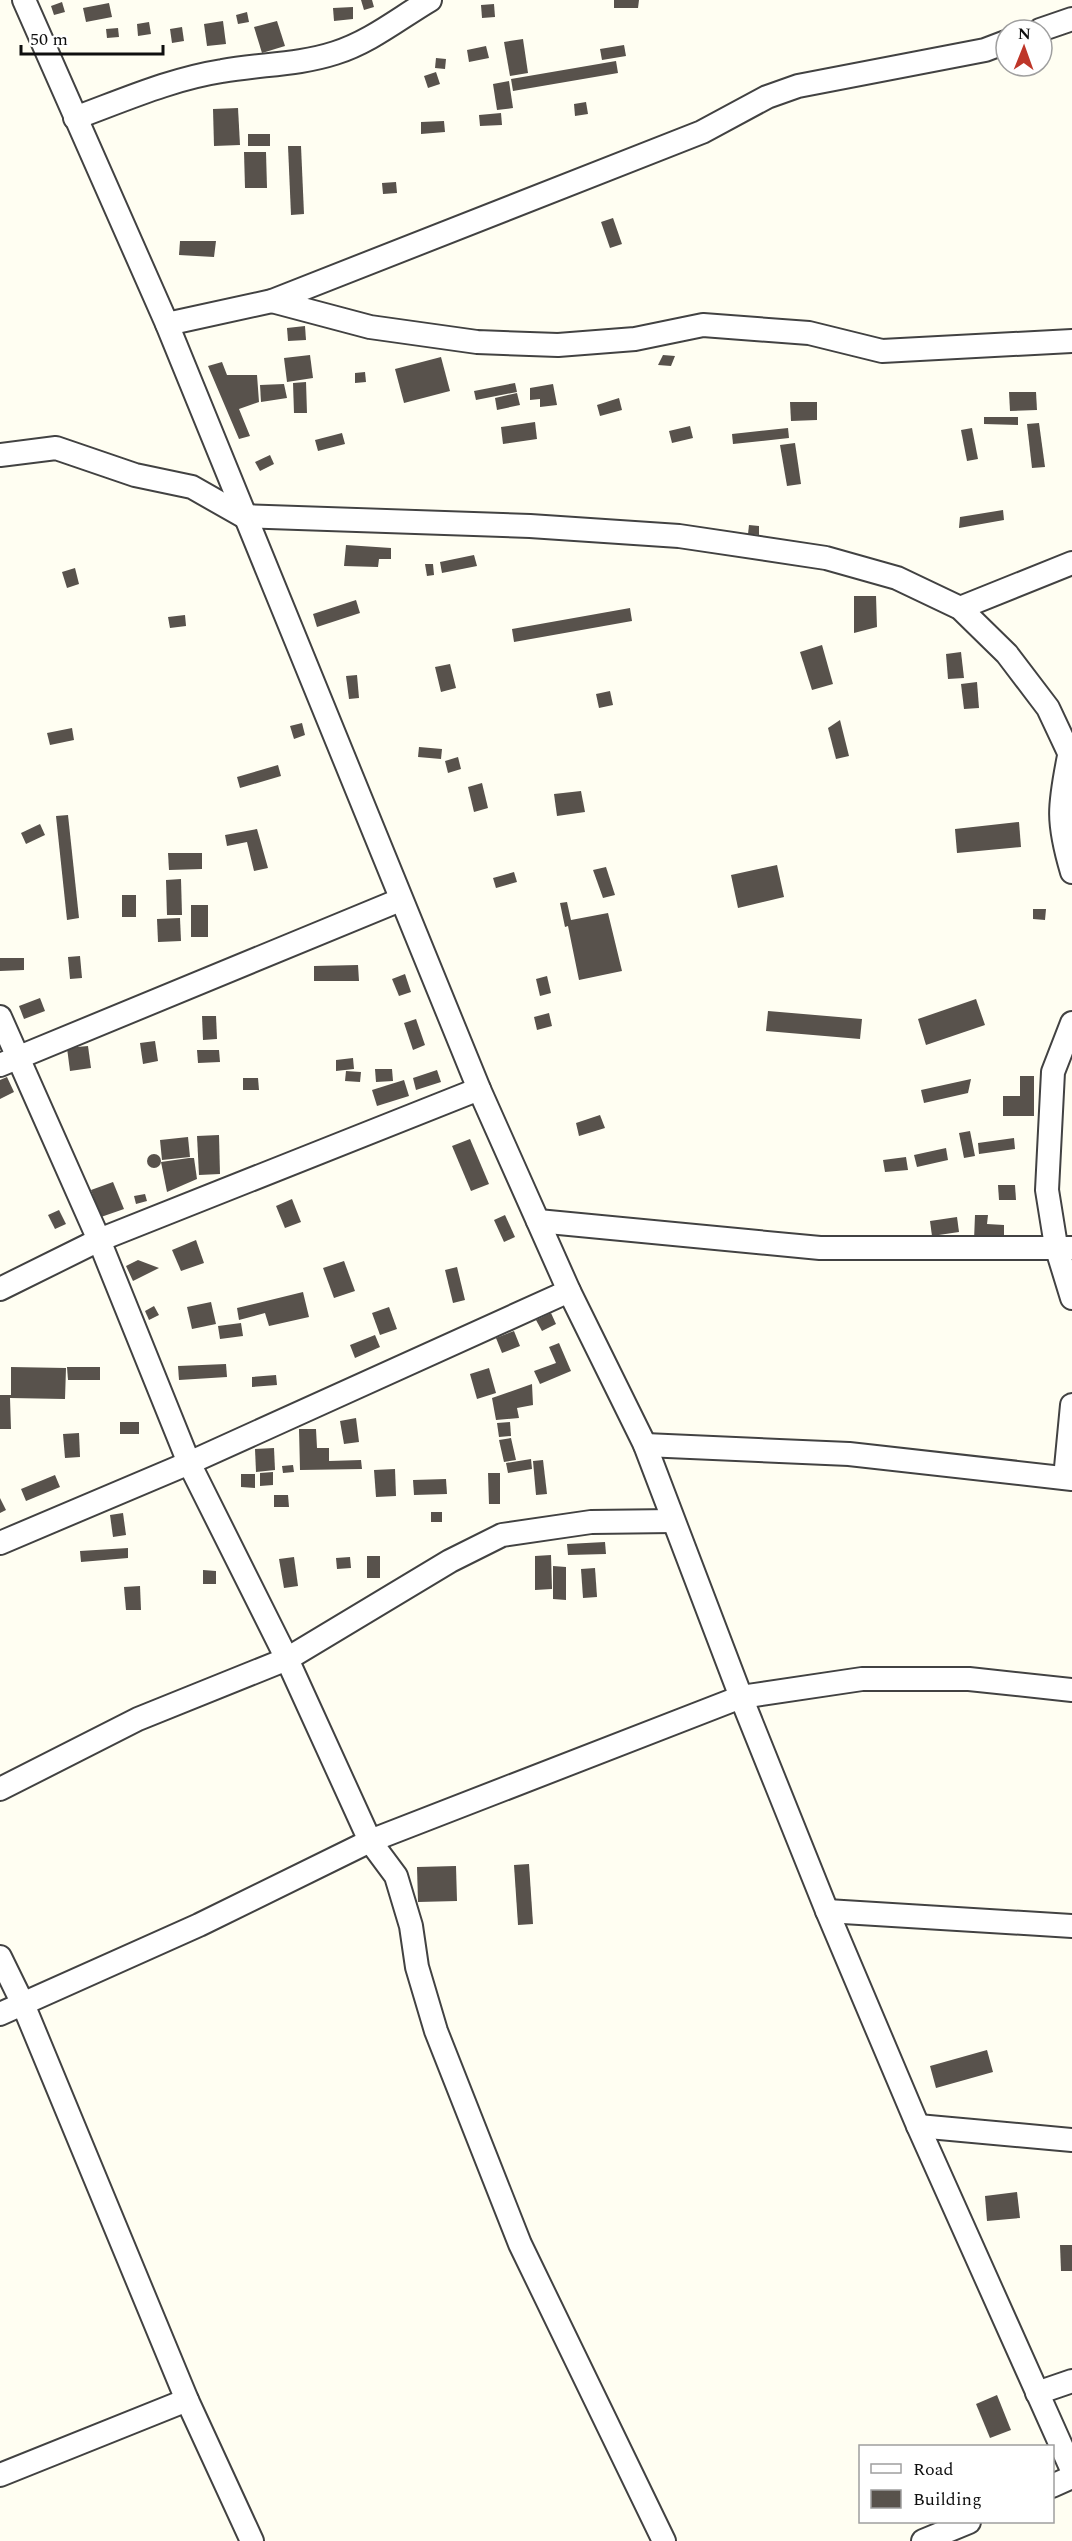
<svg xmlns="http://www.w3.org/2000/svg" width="1072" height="2541" viewBox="0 0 1072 2541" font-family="Spectral,serif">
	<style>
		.building { fill: #58524c }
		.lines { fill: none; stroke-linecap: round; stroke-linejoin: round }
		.minor-casing { stroke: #424242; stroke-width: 26 }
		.minor { stroke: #fff; stroke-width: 22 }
	</style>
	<rect width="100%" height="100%" fill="#fffef2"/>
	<g class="building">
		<path d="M361 0H372L374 7 364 10Z"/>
		<path d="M614 0H639L638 8H614Z"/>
		<path d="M62 2 65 12 54 15 51 6Z"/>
		<path d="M109 3 112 17 86 22 83 8Z"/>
		<path d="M494 4 495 17 482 18 481 5Z"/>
		<path d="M353 7V19L334 21 333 8Z"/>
		<path d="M247 12 249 22 238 24 236 15Z"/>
		<path d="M223 21 226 44 207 46 204 24Z"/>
		<path d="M277 21 285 46 262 53 254 27Z"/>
		<path d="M149 22 151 34 138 36 137 24Z"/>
		<path d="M182 27 184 41 172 43 170 29Z"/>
		<path d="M118 28 119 37 107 38 106 29Z"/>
		<path d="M523 39 528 73 510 76 504 42Z"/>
		<path d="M624 45 626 56 602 60 600 49Z"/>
		<path d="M486 46 489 58 469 62 467 50Z"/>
		<path d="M436 58 446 59 445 69 435 68Z"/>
		<path d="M616 61 618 73 513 91 511 79Z"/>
		<path d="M436 72 440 84 428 88 424 76Z"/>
		<path d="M509 81 513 108 497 110 493 84Z"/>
		<path d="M586 102 588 114 575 116 574 104Z"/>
		<path d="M238 108 240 145 214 146 213 109Z"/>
		<path d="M501 113 502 125 480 126 479 115Z"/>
		<path d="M444 121 445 132 421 134V122Z"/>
		<rect x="248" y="134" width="22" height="12"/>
		<path d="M288 146H301L304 214 291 215Z"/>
		<path d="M244 152H266L267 188H245Z"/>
		<path d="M396 182 397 193 383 194 382 183Z"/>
		<path d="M613 218 622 244 610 248 601 222Z"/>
		<path d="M180 241H216L214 257 179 255Z"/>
		<path d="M305 326 306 340 288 341 287 328Z"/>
		<path d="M310 355 313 378 287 382 284 358Z"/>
		<path d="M663 355 675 356 671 366 658 365Z"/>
		<path d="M441 357 450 391 404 403 395 369Z"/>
		<path d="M222 362 227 375H257L259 402 239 409 250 436 239 439 208 366Z"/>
		<path d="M365 372 366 382 355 383V373Z"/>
		<path d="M306 382 307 413H294L293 383Z"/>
		<path d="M515 383 517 392 476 400 474 391Z"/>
		<path d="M284 384 287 398 261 402 260 385Z"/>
		<path d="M553 384 557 405 540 407V399L530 400V388Z"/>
		<path d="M1009 392H1036L1037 410 1010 411Z"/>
		<path d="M517 393 520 405 497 410 495 398Z"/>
		<path d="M619 398 622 410 600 416 597 405Z"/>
		<path d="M790 402H817V420L791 421Z"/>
		<path d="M984 417H1018V425L984 424Z"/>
		<path d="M535 422 537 439 503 444 501 427Z"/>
		<path d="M1039 423 1045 467 1032 468 1027 424Z"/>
		<path d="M690 426 693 438 672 443 669 431Z"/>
		<path d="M788 428 789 438 733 444 732 434Z"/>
		<path d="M972 428 978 459 967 461 961 430Z"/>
		<path d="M342 433 345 444 318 451 315 440Z"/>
		<path d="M795 443 801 484 787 486 780 445Z"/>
		<path d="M270 455 274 464 260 471 255 462Z"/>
		<path d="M1003 510 1004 520 959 528 960 517Z"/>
		<path d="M749 525 759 526V535L748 534Z"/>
		<path d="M346 545 391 548V559H379L378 567 344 566Z"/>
		<path d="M474 555 477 566 442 573 440 562Z"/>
		<path d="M425 564H433L434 575 427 576Z"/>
		<path d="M75 568 79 584 67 588 62 572Z"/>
		<path d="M854 596H876L877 627 854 633Z"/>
		<path d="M356 600 360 613 317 627 313 614Z"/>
		<path d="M630 608 632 621 514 642 512 629Z"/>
		<path d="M185 615 186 626 170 628 168 617Z"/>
		<path d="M822 645 833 684 812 690 800 652Z"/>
		<path d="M961 652 964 678 948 679 946 654Z"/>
		<path d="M450 664 456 688 441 692 435 667Z"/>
		<path d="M357 675 359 698 349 699 346 676Z"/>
		<path d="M977 682 979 708 964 709 961 684Z"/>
		<path d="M610 691 613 705 599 708 596 694Z"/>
		<path d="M840 720 849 756 836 759 828 728Z"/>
		<path d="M302 723 305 735 294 739 290 726Z"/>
		<path d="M72 728 74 740 50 745 47 733Z"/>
		<path d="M419 747 442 749 441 759 418 757Z"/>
		<path d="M458 757 461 769 448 773 445 761Z"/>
		<path d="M278 765 281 776 240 788 237 777Z"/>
		<path d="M482 783 488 808 474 812 468 787Z"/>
		<path d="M581 791 585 812 557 816 554 794Z"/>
		<path d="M68 815 79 918 67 920 56 816Z"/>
		<path d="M1019 822 1021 847 957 853 955 829Z"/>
		<path d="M40 824 45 835 26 844 21 833Z"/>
		<path d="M257 829 268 868 254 871 247 842 227 846 225 835Z"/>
		<path d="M168 853H202V869L169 870Z"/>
		<path d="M777 865 784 897 738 908 731 875Z"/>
		<path d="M606 867 615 895 603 898 593 870Z"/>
		<path d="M514 872 517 882 496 888 493 878Z"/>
		<path d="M181 879 182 915H167L166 880Z"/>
		<rect x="122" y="895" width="14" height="22"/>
		<path d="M567 902 571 920 608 913 622 971 579 980 568 926 565 927 560 903Z"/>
		<rect x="191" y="905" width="17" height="32"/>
		<path d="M1033 909H1046L1045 920 1033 919Z"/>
		<path d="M180 918 181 941 158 942 157 919Z"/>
		<path d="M80 956 82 978 70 979 68 957Z"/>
		<path d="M0 958H24V970L0 971Z"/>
		<path d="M358 965 359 981H314V966Z"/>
		<path d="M405 974 411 992 399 996 392 979Z"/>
		<path d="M547 976 551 993 540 996 536 979Z"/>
		<path d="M40 998 45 1011 24 1019 19 1006Z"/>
		<path d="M976 999 985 1025 926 1045 918 1019Z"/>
		<path d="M768 1011 862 1019 860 1039 766 1031Z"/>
		<path d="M549 1013 552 1026 537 1030 534 1017Z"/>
		<path d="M202 1016H216L217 1039 203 1040Z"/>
		<path d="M416 1019 425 1045 413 1050 404 1023Z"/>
		<path d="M155 1041 158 1061 143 1064 140 1043Z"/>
		<path d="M88 1046 91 1068 70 1071 67 1048Z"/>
		<path d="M197 1050H219L220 1062 198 1063Z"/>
		<path d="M353 1058 354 1069 336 1071V1060Z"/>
		<path d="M375 1069H392L393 1081 376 1082Z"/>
		<path d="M437 1070 441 1082 416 1090 413 1078Z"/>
		<path d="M346 1071 361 1072 360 1082 345 1081Z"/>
		<path d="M1020 1076H1034V1116H1003V1096H1020Z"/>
		<path d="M7 1077 14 1092 0 1099V1080Z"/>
		<path d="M243 1078H258L259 1090H243Z"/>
		<path d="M971 1079 968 1093 924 1103 921 1090Z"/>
		<path d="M404 1080 409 1096 377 1106 372 1090Z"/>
		<path d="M600 1115 605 1128 579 1136 576 1123Z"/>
		<path d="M970 1131 975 1156 964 1158 959 1133Z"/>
		<path d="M219 1135 220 1174 199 1175 197 1136Z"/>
		<path d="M188 1137 190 1157 162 1160 160 1140Z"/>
		<path d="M1014 1138 1015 1149 979 1154 978 1143Z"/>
		<path d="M470 1139 489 1184 471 1191 452 1146Z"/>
		<path d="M946 1148 948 1160 917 1167 914 1155Z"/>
		<circle cx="154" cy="1161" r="7"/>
		<path d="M906 1157 908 1170 885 1172 883 1160Z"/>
		<path d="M189 1158H194L197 1179 167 1192 161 1162Z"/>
		<path d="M113 1182 124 1209 101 1217 91 1190Z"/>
		<path d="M998 1185H1015L1016 1200H999Z"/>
		<path d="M145 1194 147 1201 136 1204 134 1196Z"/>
		<path d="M292 1199 301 1222 285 1228 276 1206Z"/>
		<path d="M59 1210 66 1224 55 1229 48 1215Z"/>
		<path d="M505 1215 515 1237 504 1242 494 1220Z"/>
		<path d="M975 1215H988L987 1224 1004 1225V1241L974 1240Z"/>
		<path d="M957 1217 959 1232 932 1236 930 1221Z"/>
		<path d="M196 1240 204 1263 181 1271 172 1250Z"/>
		<path d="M138 1260 159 1268 133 1281 126 1266Z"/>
		<path d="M344 1261 355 1291 334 1298 323 1268Z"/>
		<path d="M457 1267 465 1300 453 1303 445 1270Z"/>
		<path d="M303 1292 309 1317 269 1326 265 1313 239 1320 237 1308Z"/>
		<path d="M211 1302 216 1324 192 1329 187 1307Z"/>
		<path d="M154 1306 159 1315 149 1320 145 1311Z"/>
		<path d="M389 1307 397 1329 380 1335 372 1313Z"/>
		<path d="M551 1313 556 1324 542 1331 536 1320Z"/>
		<path d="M241 1323 243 1336 220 1339 218 1326Z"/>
		<path d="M514 1331 520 1346 502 1353 496 1338Z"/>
		<path d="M375 1335 380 1347 355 1358 350 1345Z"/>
		<path d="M559 1343 571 1371 540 1384 534 1371 556 1363 549 1347Z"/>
		<path d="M226 1364 227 1377 179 1380 178 1366Z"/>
		<path d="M11 1367 66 1368 65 1399 10 1398 11 1429H0V1395H11Z"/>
		<path d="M67 1367H100V1380H68Z"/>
		<path d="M489 1368 496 1393 477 1399 470 1374Z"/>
		<path d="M276 1375 277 1385 252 1387V1377Z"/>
		<path d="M532 1384 533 1405 517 1408 519 1418 496 1420 492 1398Z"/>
		<path d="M356 1418 359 1442 344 1444 340 1421Z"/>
		<rect x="120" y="1422" width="19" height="12"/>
		<path d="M510 1422 511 1436 499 1437 497 1423Z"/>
		<path d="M299 1429H316L317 1448H329V1461L361 1460 362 1469 300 1470Z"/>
		<path d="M79 1433 80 1457 65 1458 63 1434Z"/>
		<path d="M511 1438 516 1460 504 1462 499 1440Z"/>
		<path d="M274 1448 275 1470 256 1472 255 1449Z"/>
		<path d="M531 1459 532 1469 508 1473 506 1463Z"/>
		<path d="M543 1460 547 1494 536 1495 533 1461Z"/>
		<path d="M293 1465 294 1472 283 1473 282 1466Z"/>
		<path d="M395 1469 396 1496 376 1497 374 1470Z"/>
		<path d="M273 1472V1485L260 1486V1473Z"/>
		<path d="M488 1473H500V1504H489Z"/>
		<path d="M241 1474H255V1488L241 1487Z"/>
		<path d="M55 1475 60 1487 26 1501 21 1489Z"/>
		<path d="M446 1479 447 1494 414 1495 413 1480Z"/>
		<path d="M274 1495H288L289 1507H274Z"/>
		<path d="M0 1498 6 1510 0 1513Z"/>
		<rect x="431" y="1512" width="11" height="10"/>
		<path d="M123 1513 126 1535 113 1537 110 1515Z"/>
		<path d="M605 1542 606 1554 568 1555 567 1544Z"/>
		<path d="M128 1548V1558L81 1562 80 1551Z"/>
		<path d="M551 1555 552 1589 535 1590V1556Z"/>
		<rect x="367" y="1556" width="13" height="22"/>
		<path d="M294 1557 298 1586 284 1588 279 1559Z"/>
		<path d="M350 1557 351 1568 337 1569 336 1558Z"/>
		<path d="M553 1566 566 1567V1600L553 1599Z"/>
		<path d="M595 1568 597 1597 583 1598 581 1569Z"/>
		<path d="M203 1570 216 1571V1584H203Z"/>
		<path d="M140 1586 141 1610H126L124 1587Z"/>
		<path d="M529 1864 533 1924 518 1925 514 1865Z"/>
		<path d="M456 1866 457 1901 418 1902 417 1867Z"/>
		<path d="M987 2050 993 2072 936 2088 930 2066Z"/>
		<path d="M1017 2192 1020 2218 987 2221 985 2196Z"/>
		<path d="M1060 2245H1072V2271H1061Z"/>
		<path d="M997 2395 1011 2430 990 2438 976 2404Z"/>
	</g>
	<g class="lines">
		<defs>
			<g id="minor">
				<path d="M24 0 167 324 479 1089 569 1291 645 1445 741 1697 827 1911 918 2126 1072 2470"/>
				<path d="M1040 30 1072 19"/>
				<path d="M75 118C124 100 171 79 222 71 260 64 298 65 335 53 370 42 398 19 430 0"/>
				<path d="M272 301 370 327 477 342 558 345 635 339 703 325 809 333 882 351 1072 341"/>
				<path d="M167 324 272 301 702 132 767 97 798 86 985 50 1006 42"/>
				<path d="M0 455 56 448 135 475 192 487 243 516 530 526 679 536 826 558 897 578 960 608 1007 654 1048 708 1072 759"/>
				<path d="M960 608 1072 563"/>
				<path d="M1069 756C1059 806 1057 822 1072 872"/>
				<path d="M0 1017 99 1240 189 1463 287 1659 370 1841 396 1876 411 1926 417 1967 436 2031 520 2244 664 2541"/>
				<path d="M1072 1023 1053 1072 1047 1190 1056 1246 1072 1298"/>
				<path d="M0 1065 400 900"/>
				<path d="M538 1221 820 1248H1072"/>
				<path d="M0 1289 99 1240 479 1089"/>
				<path d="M645 1445 849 1454 1072 1479"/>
				<path d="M1065 1478 1072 1405"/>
				<path d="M0 1543 189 1463 569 1291"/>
				<path d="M0 1789 138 1719 287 1659 450 1561 502 1535 591 1522 673 1521"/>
				<path d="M827 1911 1072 1926"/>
				<path d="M0 1957 23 2004 187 2400 252 2541"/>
				<path d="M0 2014 199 1925 370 1841 741 1697 862 1679H969L1072 1690"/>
				<path d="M918 2126 1072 2140"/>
				<path d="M1037 2393 1072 2381"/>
				<path d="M0 2475 187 2400"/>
				<path d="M1052 2486 1072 2477"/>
				<path d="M923 2541 969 2522"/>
			</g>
		</defs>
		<use href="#minor" class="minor-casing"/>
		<use href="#minor" class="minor"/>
	</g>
	<rect x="859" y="2445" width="195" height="78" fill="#ffffff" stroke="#9f9f9f" stroke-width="1.5"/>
	<rect x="871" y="2464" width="30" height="9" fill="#ffffff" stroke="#9f9f9f" stroke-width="1.5"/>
	<text x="913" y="2475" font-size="18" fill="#0f0f0f">Road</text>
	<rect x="871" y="2490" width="30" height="18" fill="#58524c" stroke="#9f9f9f" stroke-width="1.5"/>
	<text x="913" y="2505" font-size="18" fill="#0f0f0f">Building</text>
	<g transform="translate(1024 48) rotate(1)"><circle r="28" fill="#ffffff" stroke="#9f9f9f" stroke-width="1.5"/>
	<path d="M0-4.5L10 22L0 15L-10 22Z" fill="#be3629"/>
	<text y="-9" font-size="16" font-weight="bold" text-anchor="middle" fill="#0f0f0f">N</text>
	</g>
	<path d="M21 45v9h142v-9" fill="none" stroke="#0f0f0f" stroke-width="3"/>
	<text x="30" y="45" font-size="18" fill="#0f0f0f" stroke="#ffffff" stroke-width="4.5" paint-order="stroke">50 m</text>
</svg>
